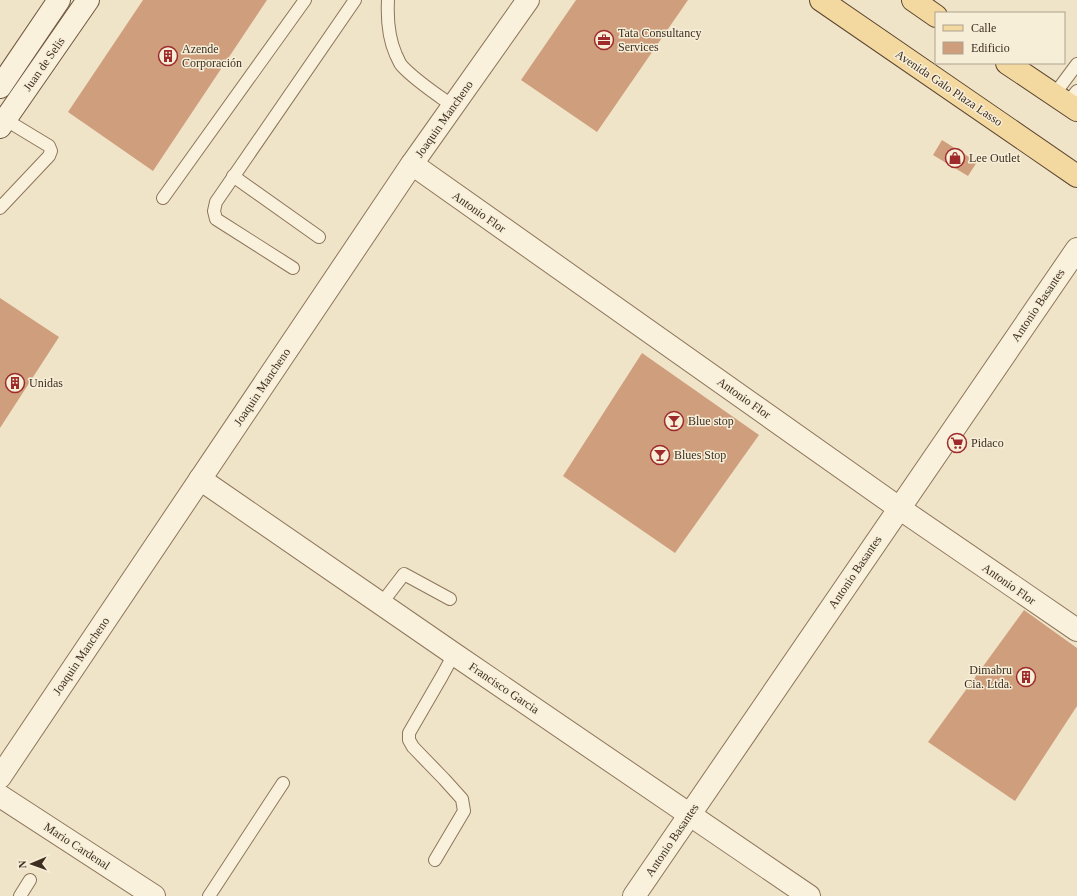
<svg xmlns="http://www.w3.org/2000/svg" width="1077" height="896" viewBox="0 0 1077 896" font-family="'Times New Roman',serif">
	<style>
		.building { fill: #cf9f7d }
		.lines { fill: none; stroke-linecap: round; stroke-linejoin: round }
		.lane-casing { stroke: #8d765c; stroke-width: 14 }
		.street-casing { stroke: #8d765c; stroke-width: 24 }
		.secondary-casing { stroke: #6f573f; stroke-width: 24 }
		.primary-casing { stroke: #5b4430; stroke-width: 24 }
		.lane { stroke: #faf1dc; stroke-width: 12 }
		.street { stroke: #faf1dc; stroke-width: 22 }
		.secondary { stroke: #faf1dc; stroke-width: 22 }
		.primary { stroke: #f3d9a0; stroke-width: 22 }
		.labels { text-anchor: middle; stroke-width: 3; stroke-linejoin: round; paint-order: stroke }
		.poi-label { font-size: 12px; fill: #3d2e20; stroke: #f7eed8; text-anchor: start }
		.street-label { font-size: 12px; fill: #3d2e20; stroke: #f7eed8 }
	</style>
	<rect width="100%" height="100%" fill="#f0e4c8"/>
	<g class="building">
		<path d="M143 0H267L153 171 68 112Z"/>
		<path d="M576 0H688L597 132 521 80Z"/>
		<path d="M942 140 977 162 968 176 933 155Z"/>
		<path d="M0 298 59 337 0 428Z"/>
		<path d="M642 353 759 435 675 553 563 476Z"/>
		<path d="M1024 610 1077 648V706L1015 801 928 742Z"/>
	</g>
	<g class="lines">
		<defs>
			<g id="lane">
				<path d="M388 0C387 19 388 37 396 55 398 58 399 63 402 66 416 81 436 94 453 106"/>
				<path d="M1054 95 1077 64"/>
				<path d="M1067 103 1077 91"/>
				<path d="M233 176 319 237"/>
				<path d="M163 198 305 0"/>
				<path d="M0 208 49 156 51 151 49 146 6 120"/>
				<path d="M293 268 216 219 214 211 216 202 355 0"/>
				<path d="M381 604 404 574 450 599"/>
				<path d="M435 860 464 811 462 799 444 779 413 747 409 740V733L442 676 454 654"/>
				<path d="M20 896 30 880"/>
				<path d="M209 896 283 783"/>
			</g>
			<g id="street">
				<path d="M412 164 899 508 1077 630"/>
				<path d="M200 479 454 654 809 896"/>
				<path d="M0 777 412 164 528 0"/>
				<path d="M0 796 154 896"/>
				<path d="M634 896 1077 249"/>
			</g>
			<g id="secondary">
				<path d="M0 87 59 0"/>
				<path d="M0 127 88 0"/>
			</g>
			<g id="primary">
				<path d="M821 0 1077 176"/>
				<path d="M913 0 936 16"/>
				<path d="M1007 63 1077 110"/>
			</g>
		</defs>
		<use href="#lane" class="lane-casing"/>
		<use href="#street" class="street-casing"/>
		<use href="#secondary" class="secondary-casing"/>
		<use href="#primary" class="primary-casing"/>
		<use href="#lane" class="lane"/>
		<use href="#street" class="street"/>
		<use href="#secondary" class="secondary"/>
		<use href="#primary" class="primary"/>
	</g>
	<defs>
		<symbol id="office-ring" viewBox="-11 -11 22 22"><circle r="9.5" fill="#f7eed8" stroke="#9e2a2b" stroke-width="1.5"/><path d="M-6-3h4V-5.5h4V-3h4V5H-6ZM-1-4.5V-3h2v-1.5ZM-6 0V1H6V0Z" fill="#9e2a2b"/></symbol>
		<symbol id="building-ring" viewBox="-11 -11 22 22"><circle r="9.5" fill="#f7eed8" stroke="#9e2a2b" stroke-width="1.5"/><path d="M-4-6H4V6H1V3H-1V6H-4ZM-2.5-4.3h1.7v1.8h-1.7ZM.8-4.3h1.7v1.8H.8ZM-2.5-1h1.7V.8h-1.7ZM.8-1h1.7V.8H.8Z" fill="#9e2a2b"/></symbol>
		<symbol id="shop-ring" viewBox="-11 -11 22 22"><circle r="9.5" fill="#f7eed8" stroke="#9e2a2b" stroke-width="1.5"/><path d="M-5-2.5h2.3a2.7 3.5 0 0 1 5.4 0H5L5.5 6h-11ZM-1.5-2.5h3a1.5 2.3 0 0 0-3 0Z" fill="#9e2a2b"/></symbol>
		<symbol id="bar-ring" viewBox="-11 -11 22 22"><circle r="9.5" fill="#f7eed8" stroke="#9e2a2b" stroke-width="1.5"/><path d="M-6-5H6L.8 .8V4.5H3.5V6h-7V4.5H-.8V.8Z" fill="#9e2a2b"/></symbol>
		<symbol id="supermarket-ring" viewBox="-11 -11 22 22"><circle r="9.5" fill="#f7eed8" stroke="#9e2a2b" stroke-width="1.5"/><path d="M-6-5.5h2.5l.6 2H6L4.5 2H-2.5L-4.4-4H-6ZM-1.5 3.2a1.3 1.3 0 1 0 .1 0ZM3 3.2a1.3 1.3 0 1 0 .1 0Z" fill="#9e2a2b"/></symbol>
	</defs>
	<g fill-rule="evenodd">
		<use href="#office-ring" x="593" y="29" width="22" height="22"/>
		<use href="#building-ring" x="157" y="45" width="22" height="22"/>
		<use href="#shop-ring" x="944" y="147" width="22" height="22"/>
		<use href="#building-ring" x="4" y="372" width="22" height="22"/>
		<use href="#bar-ring" x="663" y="410" width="22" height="22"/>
		<use href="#supermarket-ring" x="946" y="432" width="22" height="22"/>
		<use href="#bar-ring" x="649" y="444" width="22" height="22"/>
		<use href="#building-ring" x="1015" y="666" width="22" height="22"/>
	</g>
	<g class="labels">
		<g class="poi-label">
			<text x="618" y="37">Tata Consultancy<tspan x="618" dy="14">Services</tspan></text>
			<text x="182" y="53">Azende<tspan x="182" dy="14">Corporación</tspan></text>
			<text x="969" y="162">Lee Outlet</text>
			<text x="29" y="387">Unidas</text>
			<text x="688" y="425">Blue stop</text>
			<text x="971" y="447">Pidaco</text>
			<text x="674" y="459">Blues Stop</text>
			<text x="1012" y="674" text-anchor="end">Dimabru<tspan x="1012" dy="14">Cia. Ltda.</tspan></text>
		</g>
		<g class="street-label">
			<text transform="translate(44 64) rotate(-55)" y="4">Juan de Selis</text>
			<text transform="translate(949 88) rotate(34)" y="4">Avenida Galo Plaza Lasso</text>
			<text transform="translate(444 119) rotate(-55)" y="4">Joaquin Mancheno</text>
			<text transform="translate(479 212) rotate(35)" y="4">Antonio Flor</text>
			<text transform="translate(1038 305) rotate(-56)" y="4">Antonio Basantes</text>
			<text transform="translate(262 387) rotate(-56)" y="4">Joaquin Mancheno</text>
			<text transform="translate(744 398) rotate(35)" y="4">Antonio Flor</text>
			<text transform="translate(855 572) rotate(-56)" y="4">Antonio Basantes</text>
			<text transform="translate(1009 584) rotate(35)" y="4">Antonio Flor</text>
			<text transform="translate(81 656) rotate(-56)" y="4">Joaquin Mancheno</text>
			<text transform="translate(504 688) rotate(34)" y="4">Francisco Garcia</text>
			<text transform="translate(672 840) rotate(-56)" y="4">Antonio Basantes</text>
			<text transform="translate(77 846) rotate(33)" y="4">Mario Cardenal</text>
		</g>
	</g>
	<rect x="935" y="12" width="130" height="52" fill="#f7eed8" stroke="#ada18e"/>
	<rect x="943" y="25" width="20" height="6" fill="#f3d9a0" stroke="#ada18e"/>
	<text x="971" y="32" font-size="12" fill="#3d2e20">Calle</text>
	<rect x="943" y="42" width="20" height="12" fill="#cf9f7d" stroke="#ada18e"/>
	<text x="971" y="52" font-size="12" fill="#3d2e20">Edificio</text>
	<g transform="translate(32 864) rotate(268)" stroke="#f7eed8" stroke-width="3" paint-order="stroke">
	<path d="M0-3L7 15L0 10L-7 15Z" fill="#3d2e20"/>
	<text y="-6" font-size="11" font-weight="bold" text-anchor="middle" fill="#3d2e20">N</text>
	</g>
</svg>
